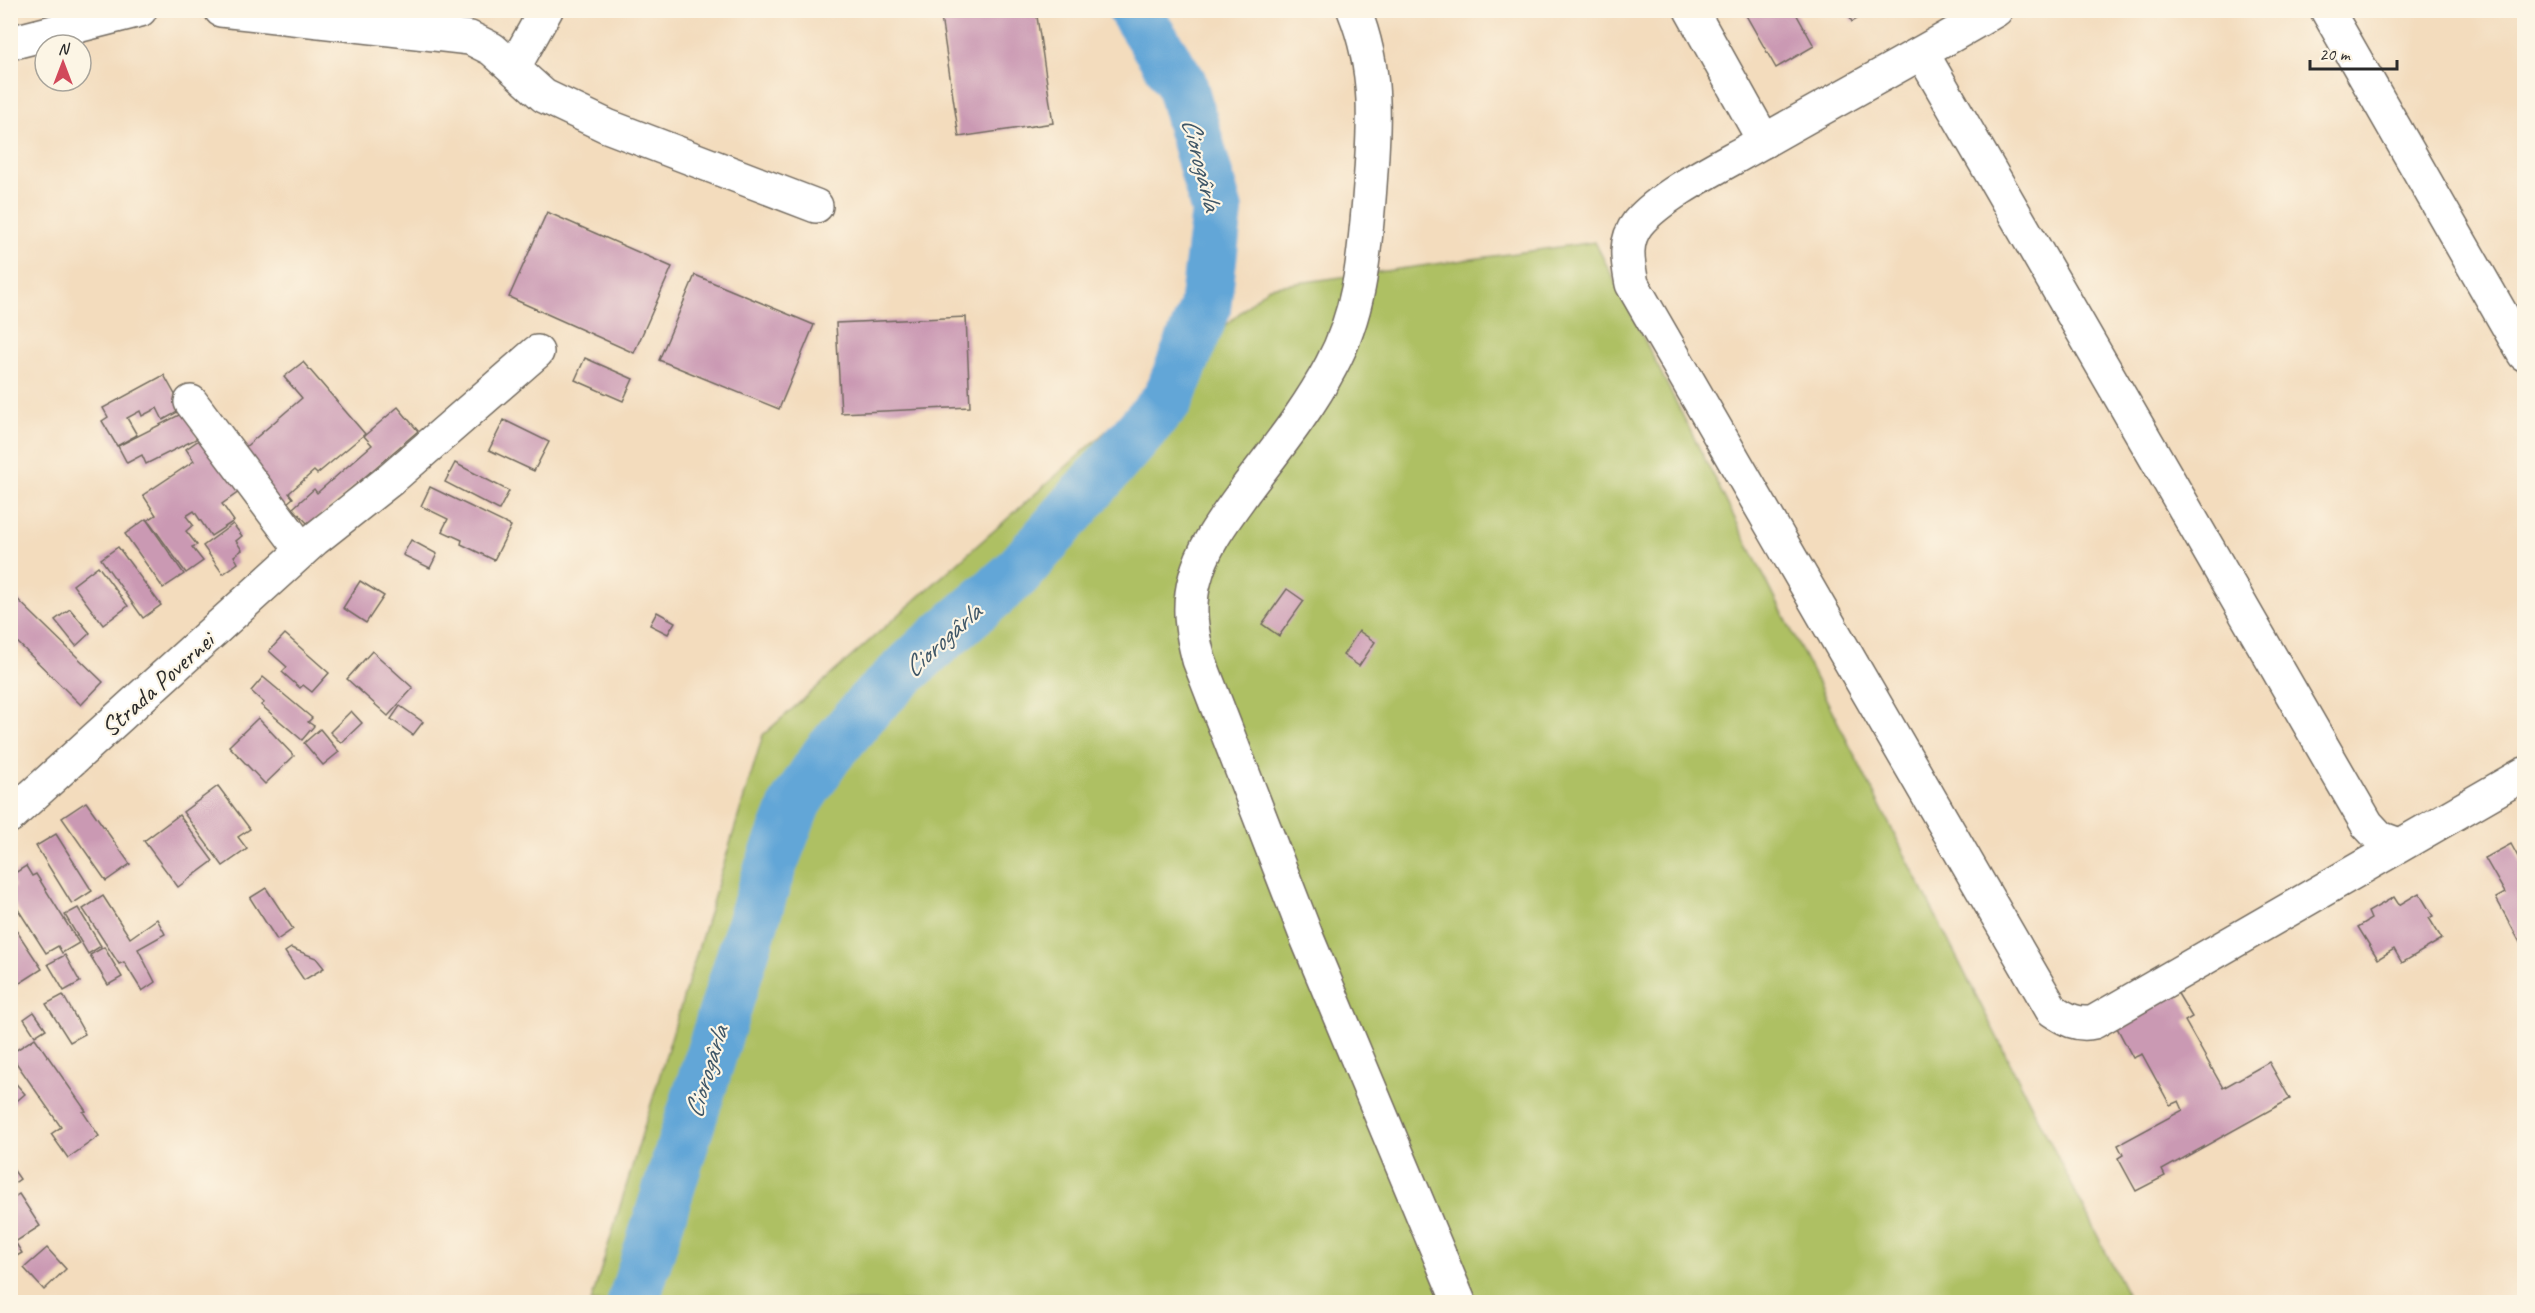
<svg xmlns="http://www.w3.org/2000/svg" width="2535" height="1313" viewBox="0 0 2535 1313" font-family="Caveat,sans-serif">
	<style>
		.green { fill: #aec064; stroke: #6c7648; stroke-width: 1.5 }
		.lines { fill: none; stroke-linecap: round; stroke-linejoin: round }
		.river { stroke: #62a6d7; stroke-width: 52 }
		.building { fill: #ca99b3 }
		.minor-casing { stroke: #71695e; stroke-width: 36 }
		.minor { stroke: #fff; stroke-width: 33 }
		.labels { text-anchor: middle; stroke-width: 4.5; stroke-linejoin: round; paint-order: stroke }
		.street-label { font-size: 26px; fill: #2b2b2b; stroke: #fcf5e5 }
		.water-label { font-size: 27px; font-style: italic; fill: #3e5667; stroke: #fcf5e5 }
	</style>
	<rect width="100%" height="100%" fill="#fcf5e5"/>
	<filter id="ink" filterUnits="userSpaceOnUse"><feTurbulence type="fractalNoise" baseFrequency=".0167" numOctaves="2"/><feDisplacementMap in="SourceGraphic" scale="12" xChannelSelector="R" yChannelSelector="G"/><feConvolveMatrix kernelMatrix="1 2 1 2 8 2 1 2 1" color-interpolation-filters="sRGB"/></filter>
	<filter id="wash" filterUnits="userSpaceOnUse"><feTurbulence type="fractalNoise" baseFrequency=".008" numOctaves="4" result="noise"/><feDisplacementMap in="SourceGraphic" scale="24" xChannelSelector="R" yChannelSelector="G"/><feGaussianBlur stdDeviation="1.35" result="paint"/><feColorMatrix in="noise" values="0 0 0 0 0 0 0 0 0 0 0 0 0 0 0 0 0 1.4 0 .05"/><feComposite in="paint" operator="in"/></filter>
	<g filter="url(#wash)">
		<rect width="100%" height="100%" fill="#f3dcbd"/>
		<path class="green" d="M1595 242 2131 1302H591L763 735 1269 287Z"/>
		<g class="lines">
			<path class="river" d="M633 1302 769 871 796 802 827 755 871 703 928 649 1016 574 1168 399 1205 308 1217 211 1181 83 1134 10"/>
		</g>
		<g id="blocks">
			<g class="building">
				<path d="M940 10H1036L1053 123 959 137Z"/>
				<path d="M1743 10H1794L1814 46 1776 68Z"/>
				<path d="M1846 10H1872L1852 22Z"/>
				<path d="M547 212 672 267 634 353 509 297Z"/>
				<path d="M695 275 814 325 779 409 659 360Z"/>
				<path d="M966 317 970 407 841 413 836 323Z"/>
				<path d="M585 358 633 379 623 401 575 380Z"/>
				<path d="M303 362 365 434 317 474 314 471 289 493 293 498 281 508 235 456 302 398 284 377Z"/>
				<path d="M164 375 183 409 163 420 157 408 142 416 140 411 127 418 137 435 117 446 102 421 108 417 103 408Z"/>
				<path d="M398 407 418 431 309 525 293 508 314 489 317 493 372 445 364 436Z"/>
				<path d="M185 412 198 438 146 464 142 455 127 463 118 446Z"/>
				<path d="M504 420 549 442 534 471 489 450Z"/>
				<path d="M209 433 246 487 222 504 234 521 211 536 194 511 186 516 193 525 186 531 197 545 192 547 203 561 186 573 148 520 156 515 143 495 194 461 186 449Z"/>
				<path d="M455 463 509 491 499 510 445 482Z"/>
				<path d="M430 487 511 526 494 560 461 544 462 540 442 531 448 519 421 506Z"/>
				<path d="M146 519 184 574 163 588 125 534Z"/>
				<path d="M233 524 242 536 236 541 242 550 234 556 238 563 223 574 203 546Z"/>
				<path d="M411 540 437 554 430 568 403 555Z"/>
				<path d="M118 547 161 605 143 618 101 559Z"/>
				<path d="M98 566 128 606 103 625 73 585Z"/>
				<path d="M360 581 384 596 366 623 343 608Z"/>
				<path d="M1287 589 1304 601 1279 636 1262 624Z"/>
				<path d="M10 592 103 682 81 705 10 635Z"/>
				<path d="M70 609 90 633 76 646 55 620Z"/>
				<path d="M657 612 675 622 668 634 650 625Z"/>
				<path d="M1359 631 1375 642 1359 666 1343 655Z"/>
				<path d="M285 634 329 673 312 692 303 685 300 688 282 672 287 667 269 651Z"/>
				<path d="M372 651 413 688 388 716 347 679Z"/>
				<path d="M263 677 312 718 308 722 314 726 302 740 261 705 264 703 251 691Z"/>
				<path d="M400 706 423 722 413 735 391 719Z"/>
				<path d="M351 711 362 723 341 743 330 732Z"/>
				<path d="M258 718 294 756 265 784 229 746Z"/>
				<path d="M320 729 339 752 323 765 304 743Z"/>
				<path d="M218 786 250 829 238 837 247 849 223 866 183 812Z"/>
				<path d="M86 802 130 864 106 881 62 818Z"/>
				<path d="M179 815 213 861 178 887 144 841Z"/>
				<path d="M56 834 92 891 72 904 36 846Z"/>
				<path d="M2511 844 2524 868V950L2496 898 2505 893 2485 858Z"/>
				<path d="M26 866 32 876 36 874 79 943 62 953 58 946 46 953 10 897V889L15 887 10 876Z"/>
				<path d="M266 888 293 929 277 940 250 898Z"/>
				<path d="M2419 893 2433 916 2429 918 2442 939 2402 963 2394 949 2378 959 2358 927 2371 919 2368 912 2394 897 2399 905Z"/>
				<path d="M103 896 130 938 157 919 165 934 138 949 155 982 142 991 124 962 119 964 83 909Z"/>
				<path d="M78 908 101 946 88 954 65 915Z"/>
				<path d="M10 921 42 969 17 985 10 975Z"/>
				<path d="M104 947 122 977 108 985 90 955Z"/>
				<path d="M291 948 316 958 324 968 304 980 285 952Z"/>
				<path d="M65 955 80 982 64 991 48 964Z"/>
				<path d="M2177 992 2192 1017 2185 1021 2223 1088 2269 1062 2290 1099 2162 1170 2165 1176 2136 1191 2118 1158 2123 1155 2118 1145 2183 1110 2179 1101 2170 1105 2142 1054 2133 1058 2114 1022Z"/>
				<path d="M63 995 85 1034 70 1042 46 1004Z"/>
				<path d="M34 1012 46 1029 35 1036 24 1019Z"/>
				<path d="M35 1038 86 1111 83 1112 99 1136 68 1158 51 1134 61 1127 10 1054Z"/>
				<path d="M10 1077 25 1094 12 1105 10 1103Z"/>
				<path d="M10 1165 20 1179 10 1186Z"/>
				<path d="M19 1194 40 1226 15 1242 22 1253 10 1260V1200Z"/>
				<path d="M47 1248 66 1269 44 1290 24 1268Z"/>
			</g>
		</g>
	</g>
	<g filter="url(#ink)">
		<use href="#blocks" fill-opacity="0" stroke="#71695e" stroke-width="1.5"/>
		<g class="lines">
			<defs>
				<g id="minor">
					<path d="M221 10 470 38 492 49 544 96 607 126 816 206"/>
					<path d="M1354 10C1380 75 1374 131 1369 199 1364 257 1360 313 1331 366 1308 410 1276 449 1246 489 1226 517 1203 546 1195 579 1187 607 1192 634 1199 660L1307 938 1459 1302"/>
					<path d="M1691 10 1764 141"/>
					<path d="M1996 10C1914 58 1830 103 1748 150 1716 168 1662 195 1638 223 1623 242 1628 263 1632 284L2052 1010C2065 1019 2078 1026 2094 1022L2524 774"/>
					<path d="M2327 10 2524 354"/>
					<path d="M10 43 140 10"/>
					<path d="M1922 53 2367 824 2380 838 2399 845"/>
					<path d="M514 67 546 10"/>
					<path d="M191 402 302 550"/>
					<path d="M10 816 315 539 391 479 537 352"/>
				</g>
			</defs>
			<use href="#minor" class="minor-casing"/>
			<use href="#minor" class="minor"/>
		</g>
	</g>
	<g class="labels">
		<g class="street-label">
			<text transform="translate(157 684) rotate(-42)" y="9">Strada Povernei</text>
		</g>
		<g class="water-label">
			<text transform="translate(1202 164) rotate(76)" y="9">Ciorogârla</text>
			<text transform="translate(942 640) rotate(-42)" y="9">Ciorogârla</text>
			<text transform="translate(706 1072) rotate(-73)" y="9">Ciorogârla</text>
		</g>
	</g>
	<rect width="2535" height="1313" fill="none" stroke="#fcf5e5" stroke-width="36"/>
	<g transform="translate(63 63)"><circle r="28" fill="#fcf5e5" stroke="#a8a49b" stroke-width="1.5"/>
	<path d="M0-4.5L10 22L0 15L-10 22Z" fill="#d1495b"/>
	<text y="-9" font-size="16" font-weight="bold" text-anchor="middle" fill="#2b2b2b">N</text>
	</g>
	<path d="M2310 60v9h87v-9" fill="none" stroke="#2b2b2b" stroke-width="3"/>
	<text x="2319" y="60" font-size="18" fill="#2b2b2b" stroke="#fcf5e5" stroke-width="4.5" paint-order="stroke">20 m</text>
</svg>
